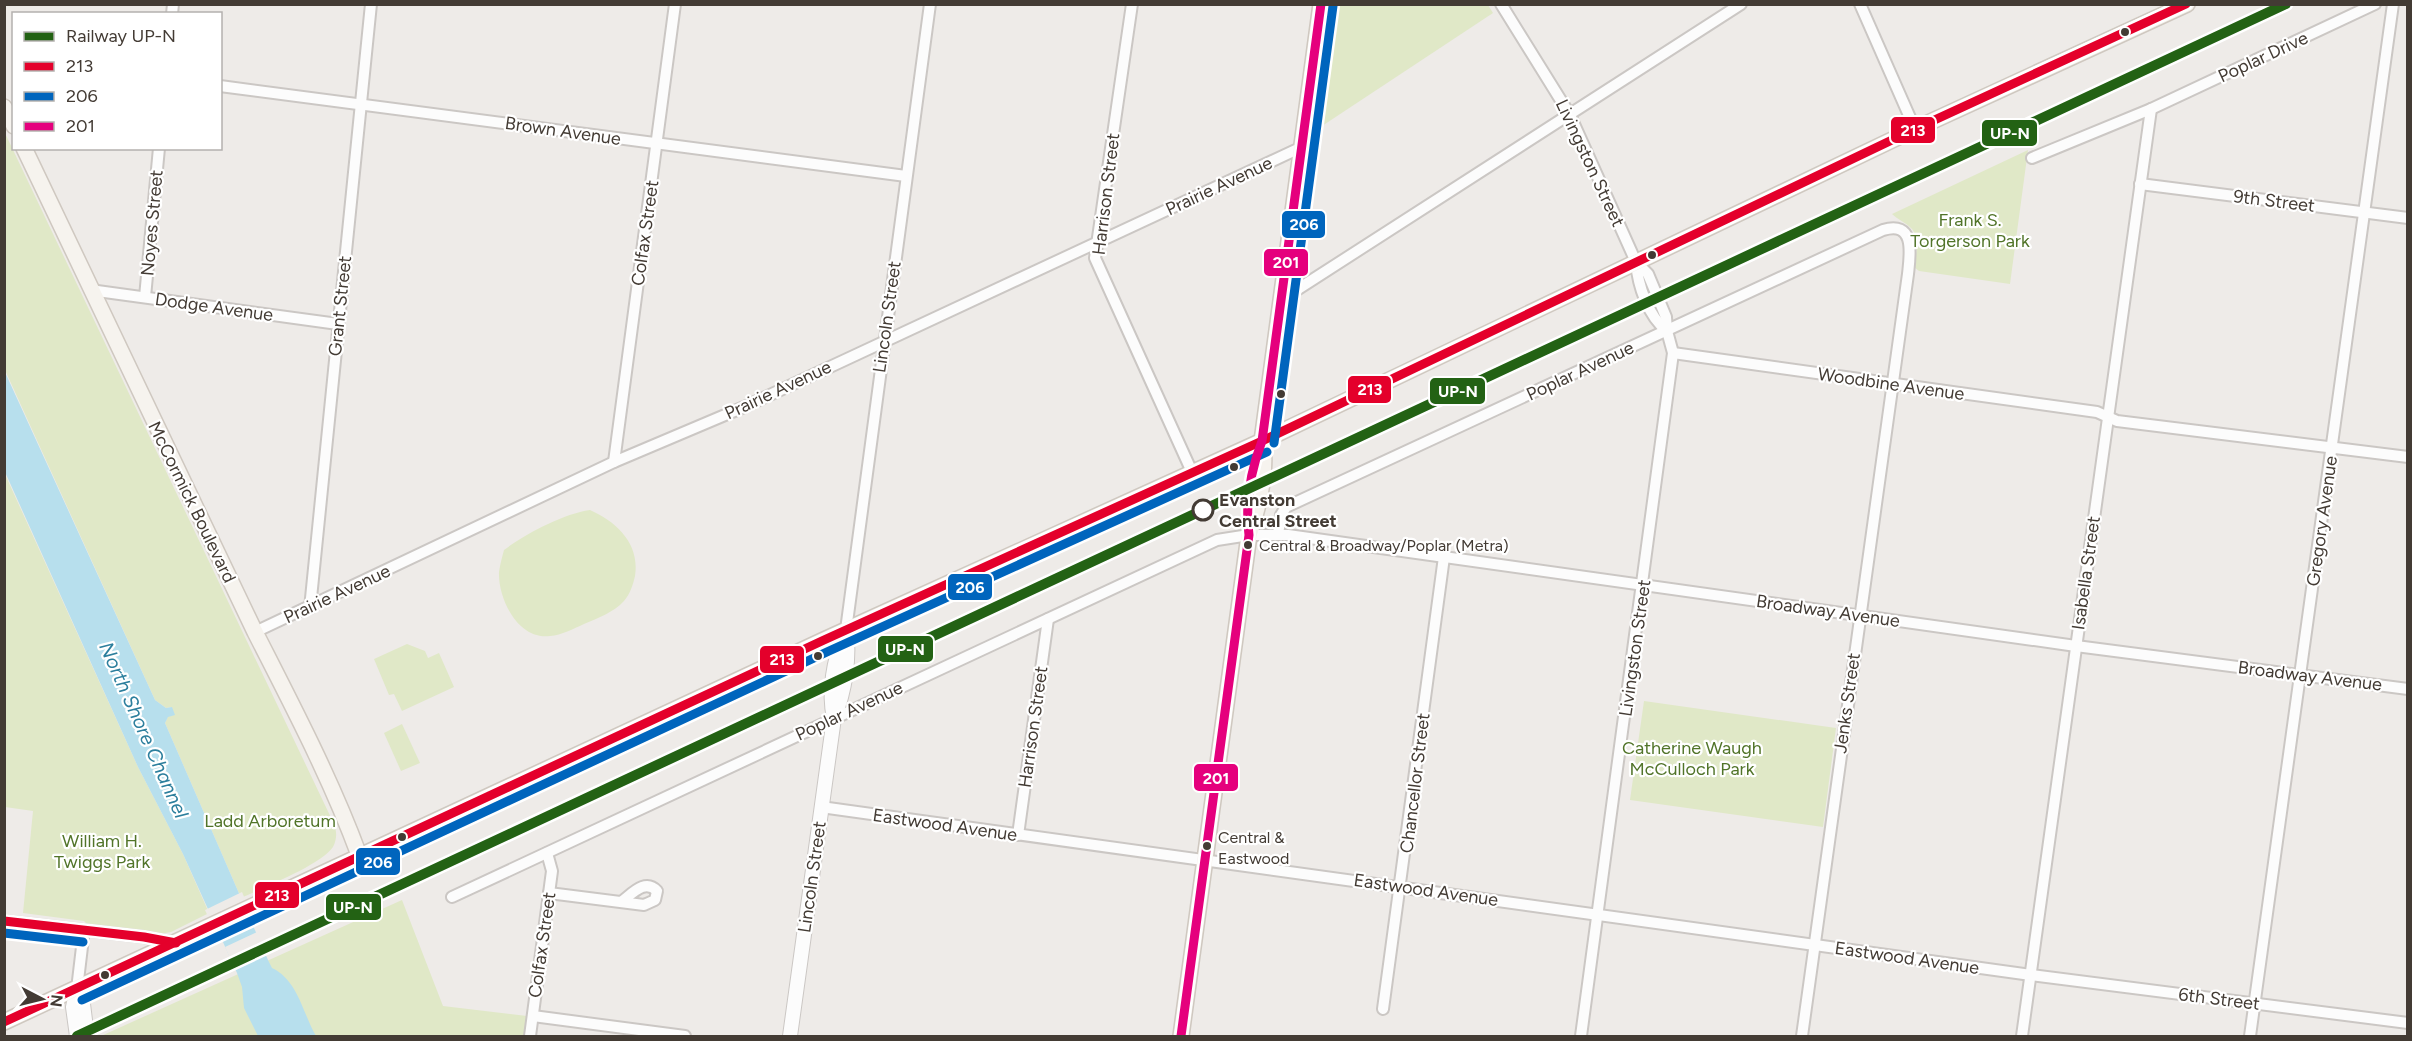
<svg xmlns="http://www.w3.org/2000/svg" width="2412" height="1041" viewBox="0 0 2412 1041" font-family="Figtree,sans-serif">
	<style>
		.green { fill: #e0e8c7 }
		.water { fill: #b7dfed }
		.pier { fill: #eeebe8 }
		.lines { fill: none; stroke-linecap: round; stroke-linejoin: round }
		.minor-casing { stroke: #cbc7c4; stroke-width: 14 }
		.tertiary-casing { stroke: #cbc7c4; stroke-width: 16 }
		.secondary-casing { stroke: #cfc8c0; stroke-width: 18 }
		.minor { stroke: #fcfcfc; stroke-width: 10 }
		.tertiary { stroke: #fcfcfc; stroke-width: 14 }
		.secondary { stroke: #f6f3ee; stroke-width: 15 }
		.bus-1-casing { stroke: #fff; stroke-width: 14 }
		.bus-2-casing { stroke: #fff; stroke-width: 14 }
		.bus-3-casing { stroke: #fff; stroke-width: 14 }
		.bus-1 { stroke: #e4002b; stroke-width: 9 }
		.bus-2 { stroke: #0065bd; stroke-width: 9 }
		.bus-3 { stroke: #e5007d; stroke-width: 9 }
		.rail-1-casing { stroke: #fff; stroke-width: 15 }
		.rail-1 { stroke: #236214; stroke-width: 10 }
		.bus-dot { fill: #433b34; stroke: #fff; stroke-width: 2 }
		.stop-dot { fill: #fff; stroke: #433b34; stroke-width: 3 }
		.labels { text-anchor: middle; stroke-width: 4.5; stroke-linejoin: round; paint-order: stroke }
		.bus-label { font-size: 16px; fill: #433b34; stroke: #fff; text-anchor: start }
		.street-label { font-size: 18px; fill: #433b34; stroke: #fff }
		.park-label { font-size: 18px; fill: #517429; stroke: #fff }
		.stop-label { font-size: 18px; font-weight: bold; fill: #433b34; stroke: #fff; text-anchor: start }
		.water-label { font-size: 20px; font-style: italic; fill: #2c7f9d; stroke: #fff }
		.line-badge { stroke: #fff; stroke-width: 2 }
		.badge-label { font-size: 16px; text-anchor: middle; font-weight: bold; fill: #fff }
	</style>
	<rect width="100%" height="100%" fill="#eeebe8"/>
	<g class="green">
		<path d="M1337 5H1488L1493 13 1322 126Z"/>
		<path d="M4 131 334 824C337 832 337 839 333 847 321 865 262 888 241 898L165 723 172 707 166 708 155 700 5 370Z"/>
		<path d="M2028 150 2010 284 1919 271 1914 267C1916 256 1920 239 1912 229 1907 223 1898 220 1892 214Z"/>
		<path d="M4 472 138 767 183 854 209 913 171 932 160 934 107 928 88 925 84 921 23 913 33 811 5 807Z"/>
		<path d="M590 510C617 522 640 544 635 576 633 585 630 594 624 601 614 612 598 618 584 624 573 629 562 635 550 636 518 640 498 599 499 572 500 565 502 557 504 550 527 533 563 514 590 510Z"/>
		<path d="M407 644 425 651 428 658 439 653 454 687 402 711 394 694 389 695 374 659Z"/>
		<path d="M1644 701 1836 728 1823 827 1630 800Z"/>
		<path d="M402 724 420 763 401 771 384 733Z"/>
		<path d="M402 900 443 1006 527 1016 524 1036H101Z"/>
	</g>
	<path class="water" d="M4 370 155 700 166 708 172 707 175 715 168 717 165 723 268 960 272 968C298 980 303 1014 316 1036H258L244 1008 242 987 237 973 183 854 138 767 5 472Z"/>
	<g class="pier">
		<path d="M242 892 254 920 218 938 205 910Z"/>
		<path d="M257 932 266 950 233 965 225 947Z"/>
	</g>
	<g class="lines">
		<defs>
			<g id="minor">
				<path d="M1132 4 1095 258 1192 472"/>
				<path d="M1501 4 1570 115 1636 262C1638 286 1648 316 1667 331"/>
				<path d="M1860 4 1915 129"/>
				<path d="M172 14 173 4"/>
				<path d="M220 86 906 176"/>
				<path d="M2032 158 2151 109 2375 4"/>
				<path d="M2140 184 2408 218"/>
				<path d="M90 290 338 324"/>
				<path d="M145 297 159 148"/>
				<path d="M1281 300 1741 4"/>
				<path d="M1673 353 2097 412 2117 421 2408 457"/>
				<path d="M614 462 675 4"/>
				<path d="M1278 534 1281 515 1286 507 1883 230C1916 220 1910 255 1908 274L1802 1036"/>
				<path d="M310 608 371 4"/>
				<path d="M846 630 930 4"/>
				<path d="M255 632 614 462 744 407 1302 147"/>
				<path d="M821 807 2031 975 2408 1023"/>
				<path d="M1018 835 1048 619"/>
				<path d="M549 893 644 905 655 900 657 891C645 878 632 894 621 902"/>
				<path d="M452 897 1217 540 1249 535H1288L2076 646 2408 689"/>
				<path d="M4 921 144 937 176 943"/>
				<path d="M77 989 84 930"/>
				<path d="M1383 1009 1444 557"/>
				<path d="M533 1016 685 1036"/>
				<path d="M530 1036 552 871 547 853"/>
				<path d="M1581 1036 1673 353 1667 331 1666 317 1648 274 1636 262"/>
				<path d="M2022 1036 2151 109"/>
				<path d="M2250 1036 2393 4"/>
			</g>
			<g id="tertiary">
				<path d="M834 718C828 691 834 660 844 635"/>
				<path d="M77 989 83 1004 87 1036"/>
				<path d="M77 989 73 1007 77 1036"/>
				<path d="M790 1036 834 718C845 691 850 658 846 630"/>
			</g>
			<g id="secondary">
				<path d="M4 107 14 126"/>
				<path d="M24 148 255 632C292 705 331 779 359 855"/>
				<path d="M1260 447 1262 441 1321 4"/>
				<path d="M4 1022 824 640 1262 441 1915 129 2187 4"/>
				<path d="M1181 1036 1249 535C1258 510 1268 467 1262 441"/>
			</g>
		</defs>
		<use href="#minor" class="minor-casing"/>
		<use href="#tertiary" class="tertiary-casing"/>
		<use href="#secondary" class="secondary-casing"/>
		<use href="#minor" class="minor"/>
		<use href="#tertiary" class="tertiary"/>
		<use href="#secondary" class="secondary"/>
		<defs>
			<g id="bus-1">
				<path d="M4 921 144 937 176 943"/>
				<path d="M4 1022 824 640 1262 441 1915 129 2186 4"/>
			</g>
			<g id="bus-2">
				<path d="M1274 443 1333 6"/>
				<path d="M4 933 83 942"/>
				<path d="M82 1000 829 651 1267 452"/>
			</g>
			<path id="bus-3" d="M1181 1036 1249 535C1245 502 1250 472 1262 441L1321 4"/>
		</defs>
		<use href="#bus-1" class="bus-1-casing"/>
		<use href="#bus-2" class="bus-2-casing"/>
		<use href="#bus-3" class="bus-3-casing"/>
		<use href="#bus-1" class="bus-1"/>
		<use href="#bus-2" class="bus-2"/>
		<use href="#bus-3" class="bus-3"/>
		<defs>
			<path id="rail-1" d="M77 1036 2286 4"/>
		</defs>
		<use href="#rail-1" class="rail-1-casing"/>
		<use href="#rail-1" class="rail-1"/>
	</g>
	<g class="bus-dot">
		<circle cx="2125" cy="32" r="5"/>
		<circle cx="1652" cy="255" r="5"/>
		<circle cx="1281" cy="394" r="5"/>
		<circle cx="1234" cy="467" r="5"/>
		<circle cx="1248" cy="545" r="5"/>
		<circle cx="818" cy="656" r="5"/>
		<circle cx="402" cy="837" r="5"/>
		<circle cx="1207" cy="846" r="5"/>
		<circle cx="105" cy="975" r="5"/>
	</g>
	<circle class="stop-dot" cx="1203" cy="510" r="10"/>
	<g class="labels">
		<g class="bus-label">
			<text x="1259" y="551">Central &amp; Broadway/Poplar (Metra)</text>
			<text x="1218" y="843">Central &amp;<tspan x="1218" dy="21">Eastwood</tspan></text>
		</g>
		<g class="street-label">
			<text transform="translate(2263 57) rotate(-25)" y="6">Poplar Drive</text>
			<text transform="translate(563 131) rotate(8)" y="6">Brown Avenue</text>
			<text transform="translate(1590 163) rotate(65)" y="6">Livingston Street</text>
			<text transform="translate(1219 186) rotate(-25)" y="6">Prairie Avenue</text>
			<text transform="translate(1106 194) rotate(-83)" y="6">Harrison Street</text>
			<text transform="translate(2274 201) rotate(7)" y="6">9th Street</text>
			<text transform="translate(152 223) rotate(-85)" y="6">Noyes Street</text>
			<text transform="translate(645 233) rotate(-82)" y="6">Colfax Street</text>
			<text transform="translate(340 306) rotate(-84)" y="6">Grant Street</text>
			<text transform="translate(214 307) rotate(8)" y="6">Dodge Avenue</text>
			<text transform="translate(887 317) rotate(-82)" y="6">Lincoln Street</text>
			<text transform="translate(1580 371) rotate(-25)" y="6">Poplar Avenue</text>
			<text transform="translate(1891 384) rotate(8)" y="6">Woodbine Avenue</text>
			<text transform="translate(778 390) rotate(-25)" y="6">Prairie Avenue</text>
			<text transform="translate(192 502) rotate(64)" y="6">McCormick Boulevard</text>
			<text transform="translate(2322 521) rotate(-82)" y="6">Gregory Avenue</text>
			<text transform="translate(2086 573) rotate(-82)" y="6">Isabella Street</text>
			<text transform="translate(337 594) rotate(-25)" y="6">Prairie Avenue</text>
			<text transform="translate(1828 611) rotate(8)" y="6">Broadway Avenue</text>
			<text transform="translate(1635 648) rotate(-82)" y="6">Livingston Street</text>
			<text transform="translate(2310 676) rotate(7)" y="6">Broadway Avenue</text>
			<text transform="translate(1847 703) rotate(-82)" y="6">Jenks Street</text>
			<text transform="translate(849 711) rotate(-25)" y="6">Poplar Avenue</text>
			<text transform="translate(1033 727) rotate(-82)" y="6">Harrison Street</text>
			<text transform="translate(1415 783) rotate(-83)" y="6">Chancellor Street</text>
			<text transform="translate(945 825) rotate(8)" y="6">Eastwood Avenue</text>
			<text transform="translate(812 877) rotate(-82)" y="6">Lincoln Street</text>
			<text transform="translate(1426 890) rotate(8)" y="6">Eastwood Avenue</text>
			<text transform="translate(542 945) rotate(-82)" y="6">Colfax Street</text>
			<text transform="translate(1907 958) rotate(8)" y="6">Eastwood Avenue</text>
			<text transform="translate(2219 999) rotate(7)" y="6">6th Street</text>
		</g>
		<g class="park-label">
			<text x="1970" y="226">Frank S.<tspan x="1970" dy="21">Torgerson Park</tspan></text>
			<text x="1692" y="754">Catherine Waugh<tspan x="1692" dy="21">McCulloch Park</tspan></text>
			<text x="270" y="827">Ladd Arboretum</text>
			<text x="102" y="847">William H.<tspan x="102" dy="21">Twiggs Park</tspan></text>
		</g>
		<g class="stop-label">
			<text x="1219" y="506">Evanston<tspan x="1219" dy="21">Central Street</tspan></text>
		</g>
		<g class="water-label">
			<text transform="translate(144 730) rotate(66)" y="7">North Shore Channel</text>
		</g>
	</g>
	<g class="line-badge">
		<rect x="1890" y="116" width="46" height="28" rx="6" fill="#e4002b"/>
		<rect x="1981" y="119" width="57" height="28" rx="6" fill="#236214"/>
		<rect x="1281" y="210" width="45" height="29" rx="6" fill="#0065bd"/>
		<rect x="1263" y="248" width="46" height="29" rx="6" fill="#e5007d"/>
		<rect x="1347" y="375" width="45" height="29" rx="6" fill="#e4002b"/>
		<rect x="1429" y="377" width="57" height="28" rx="6" fill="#236214"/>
		<rect x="947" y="573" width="46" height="28" rx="6" fill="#0065bd"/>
		<rect x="877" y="635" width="57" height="28" rx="6" fill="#236214"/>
		<rect x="759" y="645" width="46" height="29" rx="6" fill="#e4002b"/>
		<rect x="1193" y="763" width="46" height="29" rx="6" fill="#e5007d"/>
		<rect x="355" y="847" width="46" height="29" rx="6" fill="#0065bd"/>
		<rect x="254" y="881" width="46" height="28" rx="6" fill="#e4002b"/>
		<rect x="325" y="893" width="57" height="28" rx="6" fill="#236214"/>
	</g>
	<g class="badge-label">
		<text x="1913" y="136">213</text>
		<text x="2010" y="139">UP-N</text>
		<text x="1304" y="230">206</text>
		<text x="1286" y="268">201</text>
		<text x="1370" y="395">213</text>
		<text x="1458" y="397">UP-N</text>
		<text x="970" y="593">206</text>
		<text x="905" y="655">UP-N</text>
		<text x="782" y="665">213</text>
		<text x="1216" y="784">201</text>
		<text x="378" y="868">206</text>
		<text x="277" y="901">213</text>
		<text x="353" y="913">UP-N</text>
	</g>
	<rect width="2412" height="1041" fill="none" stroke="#433b34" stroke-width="12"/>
	<rect x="12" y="12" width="210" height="138" fill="#ffffff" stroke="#b4b1ae" stroke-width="1.5"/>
	<rect x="24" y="32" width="30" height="9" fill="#236214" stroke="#b4b1ae" stroke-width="1.5"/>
	<text x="66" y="42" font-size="18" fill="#433b34">Railway UP-N</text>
	<rect x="24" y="62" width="30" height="9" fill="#e4002b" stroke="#b4b1ae" stroke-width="1.5"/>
	<text x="66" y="72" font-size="18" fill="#433b34">213</text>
	<rect x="24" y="92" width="30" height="9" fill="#0065bd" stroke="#b4b1ae" stroke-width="1.5"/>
	<text x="66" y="102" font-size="18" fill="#433b34">206</text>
	<rect x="24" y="122" width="30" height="9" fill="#e5007d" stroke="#b4b1ae" stroke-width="1.5"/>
	<text x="66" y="132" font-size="18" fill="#433b34">201</text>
	<g transform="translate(42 999) rotate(97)" stroke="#ffffff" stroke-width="4.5" paint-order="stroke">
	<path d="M0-4.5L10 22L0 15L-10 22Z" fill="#433b34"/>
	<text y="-9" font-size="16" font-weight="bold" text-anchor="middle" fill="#433b34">N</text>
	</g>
</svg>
